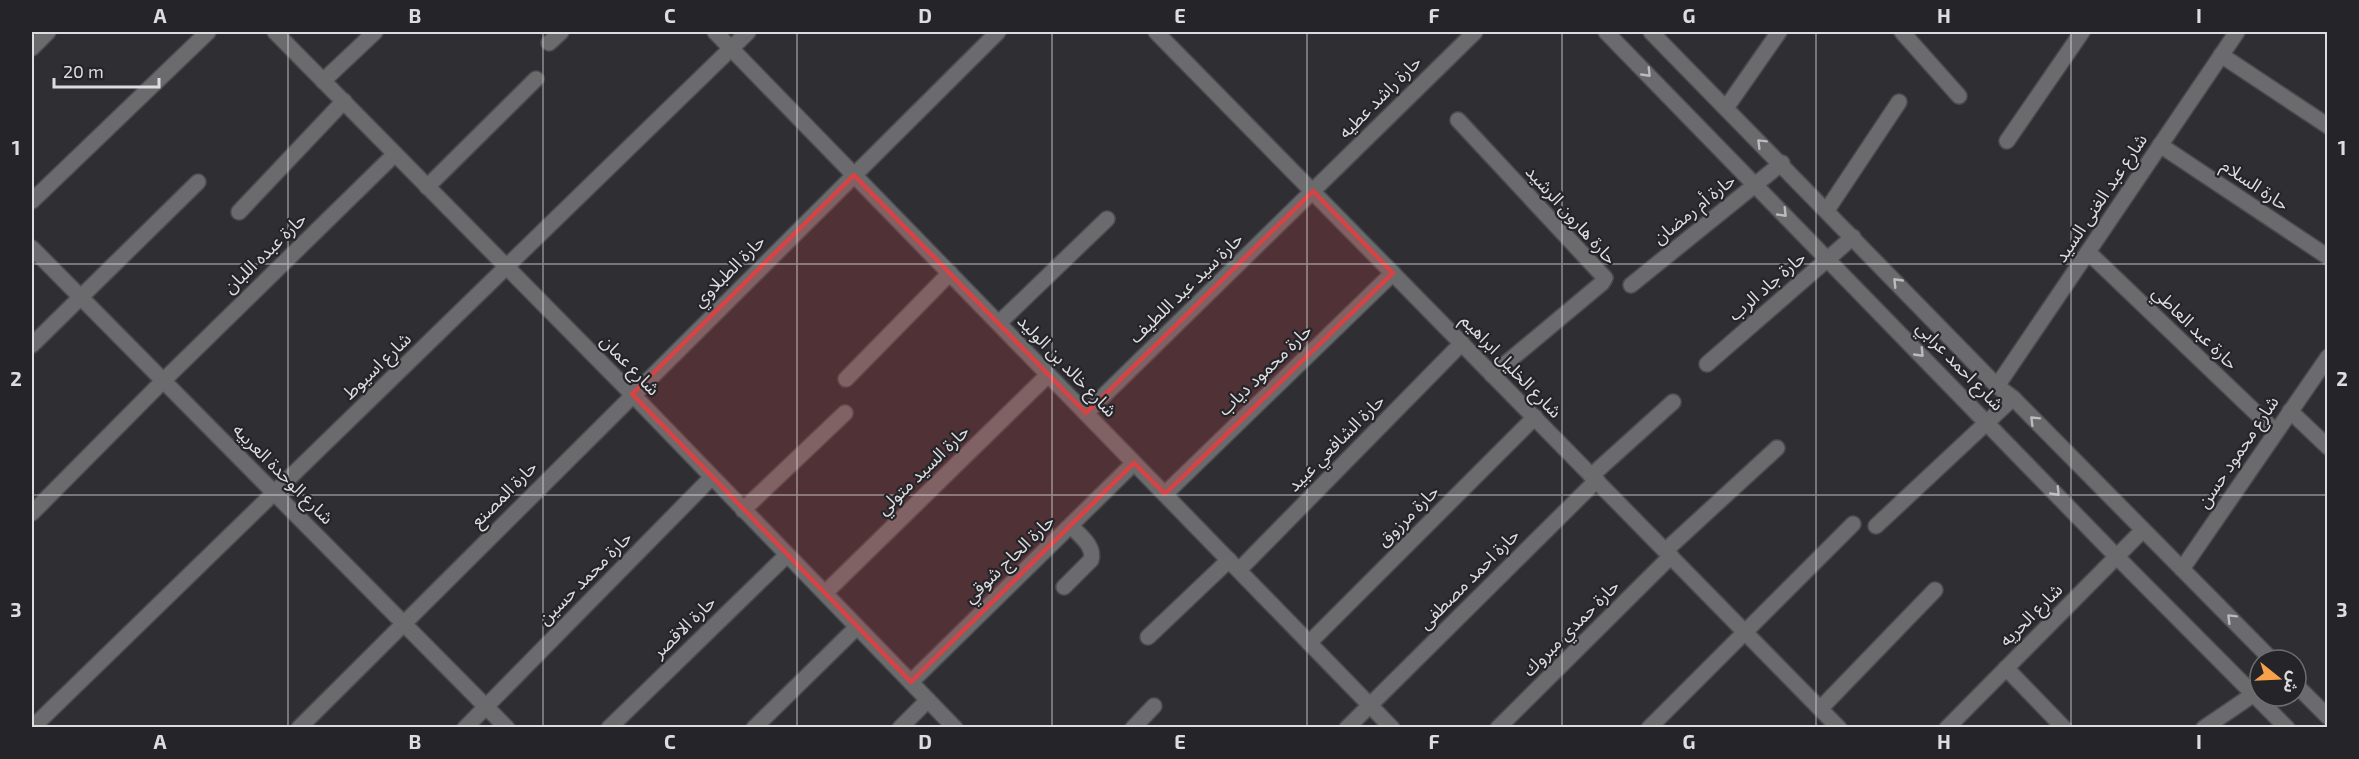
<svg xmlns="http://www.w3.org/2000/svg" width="2359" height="759" viewBox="0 0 2359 759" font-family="'Exo 2','Noto Sans Arabic',sans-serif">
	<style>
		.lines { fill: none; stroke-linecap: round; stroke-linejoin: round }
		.minor-casing { stroke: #4b4b4f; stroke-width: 18 }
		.minor { stroke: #6b6b6d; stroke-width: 15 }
		.oneway { stroke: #bbbbbe }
		.marked { fill: #d74344; fill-opacity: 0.2; stroke: #d74344; stroke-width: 4.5; stroke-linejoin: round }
		.grid { fill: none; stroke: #dddde0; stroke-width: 1.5; stroke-opacity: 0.55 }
		.labels { text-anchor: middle; stroke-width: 4.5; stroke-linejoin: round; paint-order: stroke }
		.street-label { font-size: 18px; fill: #dddde0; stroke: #252529 }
		.neatline { fill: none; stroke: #dddde0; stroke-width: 2 }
		.grid-label { font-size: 20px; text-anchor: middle; font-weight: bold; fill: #dddde0 }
	</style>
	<rect width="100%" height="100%" fill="#2f2f33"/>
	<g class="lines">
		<defs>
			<g id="minor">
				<path d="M275 32 632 394 955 728"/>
				<path d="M715 32 1392 728"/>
				<path d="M1156 32 1839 728"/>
				<path d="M1606 32 2116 556 2287 728"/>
				<path d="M1651 32 1997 386 2013 398 2272 660"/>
				<path d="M1902 32 1959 96"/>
				<path d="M549 43 561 32"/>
				<path d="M32 48 48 32"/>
				<path d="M2221 55 2328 126"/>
				<path d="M323 81 375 32"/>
				<path d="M1726 108 1779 32"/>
				<path d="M1458 120 1605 278 1602 283 1492 375"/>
				<path d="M2007 141 2082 32"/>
				<path d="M2160 145 2328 257"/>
				<path d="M427 187 536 79"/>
				<path d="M32 201 208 32"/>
				<path d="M1827 210 1899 102"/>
				<path d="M239 212 344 101"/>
				<path d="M32 248 507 728"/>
				<path d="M2088 252 2276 432"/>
				<path d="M1631 285 1782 163"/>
				<path d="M999 323 1107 219"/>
				<path d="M32 345 198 182"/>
				<path d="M1707 364 1853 237"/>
				<path d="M846 379 950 273"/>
				<path d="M1997 386 2237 32"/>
				<path d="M2290 411 2328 447"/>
				<path d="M1086 413 1475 32"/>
				<path d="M1591 476 1673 402"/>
				<path d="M1165 494 1393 273"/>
				<path d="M743 510 845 413"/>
				<path d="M32 513 163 381 395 154"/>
				<path d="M1876 526 2013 398"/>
				<path d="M1666 550 1777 448"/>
				<path d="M2182 569 2328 357"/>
				<path d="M1239 570 1462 343"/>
				<path d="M1064 587 1091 560C1095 546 1080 536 1071 526"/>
				<path d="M825 593 1048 375"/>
				<path d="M1148 637 1229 560"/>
				<path d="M1309 643 1535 417"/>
				<path d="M2006 668 2064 728"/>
				<path d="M911 682 1134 463"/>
				<path d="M2296 685 2328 717"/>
				<path d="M1821 708 1935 590"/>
				<path d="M32 728 748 32"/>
				<path d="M299 728 998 32"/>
				<path d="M465 728 711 478"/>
				<path d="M609 728 787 555"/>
				<path d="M754 728 857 627"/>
				<path d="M900 728 928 700"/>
				<path d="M1133 728 1154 706"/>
				<path d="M1347 728 1597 480"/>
				<path d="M1498 728 1671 556"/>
				<path d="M1649 728 1853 524"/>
				<path d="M1947 728 2143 530"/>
				<path d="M2204 728 2254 694"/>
			</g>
		</defs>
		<use href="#minor" class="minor-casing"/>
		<use href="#minor" class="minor"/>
	</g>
	<defs><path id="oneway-chevron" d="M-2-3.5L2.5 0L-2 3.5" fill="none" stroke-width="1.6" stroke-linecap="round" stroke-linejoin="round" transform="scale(1.5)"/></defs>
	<g class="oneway">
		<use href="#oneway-chevron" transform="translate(1647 73) rotate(46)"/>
		<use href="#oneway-chevron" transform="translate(1761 143) rotate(-135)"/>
		<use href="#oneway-chevron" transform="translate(1783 213) rotate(46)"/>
		<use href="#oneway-chevron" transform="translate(1897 282) rotate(-134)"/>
		<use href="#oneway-chevron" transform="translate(1920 353) rotate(46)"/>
		<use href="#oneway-chevron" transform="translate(2034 420) rotate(-135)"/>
		<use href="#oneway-chevron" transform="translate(2056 492) rotate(46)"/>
		<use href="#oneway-chevron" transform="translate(2231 618) rotate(-135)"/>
	</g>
	<path class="marked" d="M854 175 1086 413 1313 191 1393 273 1165 494 1134 463 911 682 632 394Z"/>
	<path class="grid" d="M288 32V728M543 32V728M797 32V728M1052 32V728M1307 32V728M1562 32V728M1816 32V728M2071 32V728M32 264H2328M32 495H2328"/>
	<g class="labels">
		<g class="street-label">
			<text transform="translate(1380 97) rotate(-45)" y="6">حارة راشد عطيه</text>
			<text transform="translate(2255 185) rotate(34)" y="6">حارة السلام</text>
			<text transform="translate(2101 198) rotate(-56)" y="6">شارع عبد الغنى السيد</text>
			<text transform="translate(1694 209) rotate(-39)" y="6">حارة أم رمضان</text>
			<text transform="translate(1571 215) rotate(48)" y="6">حارة هارون الرشيد</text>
			<text transform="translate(265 253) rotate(-44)" y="6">حارة عبده اللبان</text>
			<text transform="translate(729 271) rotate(-45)" y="6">حارة الطبلاوي</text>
			<text transform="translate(1767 286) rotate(-41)" y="6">حارة جاد الرب</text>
			<text transform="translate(1186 288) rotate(-44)" y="6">حارة سيد عبد اللطيف</text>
			<text transform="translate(2195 328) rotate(44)" y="6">حارة عبد العاطي</text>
			<text transform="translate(630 365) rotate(46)" y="6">شارع عمان</text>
			<text transform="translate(377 366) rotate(-44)" y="6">شارع اسيوط</text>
			<text transform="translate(1067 366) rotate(46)" y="6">شارع خالد بن الوليد</text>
			<text transform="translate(1511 366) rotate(46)" y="6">شارع الخليل ابراهيم</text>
			<text transform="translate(1960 366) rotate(46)" y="6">شارع احمد عرابي</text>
			<text transform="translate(1265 370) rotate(-44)" y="6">حارة محمود دياب</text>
			<text transform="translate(1336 443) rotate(-45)" y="6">حارة الشافعي عبيد</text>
			<text transform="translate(2238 452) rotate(-56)" y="6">شارع محمود حسن</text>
			<text transform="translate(923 470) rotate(-44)" y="6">حارة السيد متولي</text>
			<text transform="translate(283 474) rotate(45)" y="6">شارع الوحدة العربيه</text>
			<text transform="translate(504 494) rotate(-45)" y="6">حارة المصنع</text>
			<text transform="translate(1408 516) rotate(-45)" y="6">حارة مرزوق</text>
			<text transform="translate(1009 559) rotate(-44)" y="6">حارة الحاج شوقي</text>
			<text transform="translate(585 578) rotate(-45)" y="6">حارة محمد حسين</text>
			<text transform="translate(1469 579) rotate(-45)" y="6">حارة احمد مصطفى</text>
			<text transform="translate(2031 615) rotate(-45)" y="6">شارع الحريه</text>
			<text transform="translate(684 627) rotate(-44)" y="6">حارة الاقصر</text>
			<text transform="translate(1571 628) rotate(-45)" y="6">حارة حمدي مبروك</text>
		</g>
	</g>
	<rect width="2359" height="759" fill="none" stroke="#252529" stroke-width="66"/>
	<g transform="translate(2278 678) rotate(108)"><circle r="28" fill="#252529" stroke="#6f6f72" stroke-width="1.5"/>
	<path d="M0-4.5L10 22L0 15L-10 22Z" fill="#f8a14b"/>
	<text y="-9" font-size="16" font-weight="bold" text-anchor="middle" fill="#dddde0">ش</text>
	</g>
	<path d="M54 78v9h105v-9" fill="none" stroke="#dddde0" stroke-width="3"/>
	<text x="63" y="78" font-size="18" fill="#dddde0" stroke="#252529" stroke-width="4.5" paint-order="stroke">20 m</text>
	<rect x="33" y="33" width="2293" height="693" class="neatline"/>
	<g class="grid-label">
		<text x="160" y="23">A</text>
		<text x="415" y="23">B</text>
		<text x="670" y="23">C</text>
		<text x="925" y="23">D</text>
		<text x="1180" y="23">E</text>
		<text x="1434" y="23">F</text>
		<text x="1689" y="23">G</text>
		<text x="1944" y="23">H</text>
		<text x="2199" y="23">I</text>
		<text x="16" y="155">1</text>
		<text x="2342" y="155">1</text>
		<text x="16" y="386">2</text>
		<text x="2342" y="386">2</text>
		<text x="16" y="617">3</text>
		<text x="2342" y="617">3</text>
		<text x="160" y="749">A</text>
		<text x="415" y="749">B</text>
		<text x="670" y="749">C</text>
		<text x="925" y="749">D</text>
		<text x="1180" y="749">E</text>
		<text x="1434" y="749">F</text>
		<text x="1689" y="749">G</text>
		<text x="1944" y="749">H</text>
		<text x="2199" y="749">I</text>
	</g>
</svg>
